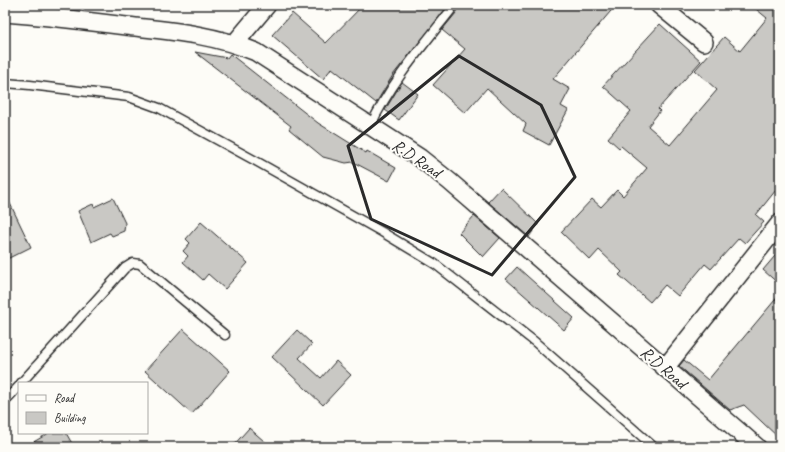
<svg xmlns="http://www.w3.org/2000/svg" width="785" height="452" viewBox="0 0 785 452" font-family="Caveat,sans-serif">
	<style>
		.building { fill: #c9c8c4; stroke: #2b2b2b }
		.lines { fill: none; stroke-linecap: round; stroke-linejoin: round }
		.lane-casing { stroke: #2b2b2b; stroke-width: 11 }
		.street-casing { stroke: #2b2b2b; stroke-width: 20 }
		.lane { stroke: #fdfcf7; stroke-width: 8 }
		.street { stroke: #fdfcf7; stroke-width: 17 }
		.marked { fill: none; stroke: #2b2b2b; stroke-width: 3; stroke-linejoin: round }
		.labels { text-anchor: middle; stroke-width: 4; stroke-linejoin: round; paint-order: stroke }
		.street-label { font-size: 17px; fill: #2b2b2b; stroke: #fdfcf7 }
	</style>
	<rect width="100%" height="100%" fill="#fdfcf7"/>
	<filter id="ink" filterUnits="userSpaceOnUse"><feTurbulence type="fractalNoise" baseFrequency=".025" numOctaves="2"/><feDisplacementMap in="SourceGraphic" scale="8" xChannelSelector="R" yChannelSelector="G"/><feConvolveMatrix kernelMatrix="1 2 1 2 8 2 1 2 1" color-interpolation-filters="sRGB"/></filter>
	<g filter="url(#ink)">
		<g class="building">
			<path d="M363 5H449L393 75 376 103 332 68 323 79 272 35 292 13 326 43Z"/>
			<path d="M453 5H616L553 79 570 89 561 106 568 110 549 145 523 131 526 124 487 88 465 113 433 85 465 49 442 30 456 13V8Z"/>
			<path d="M751 5H780V185L756 215 764 222 745 243 739 238 711 269 705 264 678 296 665 285 650 302 619 275 622 272 599 250 590 260 561 232 592 199 601 207 617 190 623 196 647 168 621 146 619 148 608 138 631 111 603 86 660 24 701 61 658 109 660 111 648 126 670 145 717 90 695 70 724 37 740 51 767 18Z"/>
			<path d="M195 52 227 58 230 54 318 123 366 153 367 151 396 168 389 181 353 162 346 163 323 157 289 129 291 126Z"/>
			<path d="M402 82 418 94 399 120 385 110Z"/>
			<path d="M501 188 538 224 529 237 488 202Z"/>
			<path d="M5 193 31 247 5 260Z"/>
			<path d="M113 198 125 223 124 231 112 236 110 233 91 242 78 211 93 204 94 207Z"/>
			<path d="M474 216 500 238 483 257 459 233Z"/>
			<path d="M201 222 248 263 225 289 208 274 203 280 183 262 188 256 183 251 190 243 186 239Z"/>
			<path d="M780 250V285L763 270Z"/>
			<path d="M517 267 574 318 564 330 506 279Z"/>
			<path d="M780 294V439L744 405 730 410 679 366 684 360 708 380Z"/>
			<path d="M183 329 230 371 192 414 145 371Z"/>
			<path d="M297 330 312 344 299 358 321 378 336 361 351 375 323 405 272 357Z"/>
			<path d="M249 428 271 447H232Z"/>
			<path d="M49 433H66L74 447H25Z"/>
		</g>
		<g class="lines">
			<defs>
				<g id="lane">
					<path d="M5 83 30 85 129 97 159 108 254 160 382 232 435 264 535 342 654 447"/>
					<path d="M370 127C390 84 421 48 451 10"/>
					<path d="M21 383 125 268 133 263 140 264 225 335"/>
					<path d="M5 401 19 386"/>
				</g>
				<g id="street">
					<path d="M659 5 704 42"/>
					<path d="M5 13C45 16 86 21 126 26 171 31 213 34 256 52L420 158 449 181 757 447"/>
					<path d="M235 43 267 5"/>
					<path d="M665 368 780 223"/>
				</g>
			</defs>
			<use href="#lane" class="lane-casing"/>
			<use href="#street" class="street-casing"/>
			<use href="#lane" class="lane"/>
			<use href="#street" class="street"/>
		</g>
	</g>
	<path class="marked" d="M459 56 541 105 575 177 492 275 371 219 348 146Z"/>
	<g class="labels">
		<g class="street-label">
			<text transform="translate(417 158) rotate(34)" y="6">R.D Road</text>
			<text transform="translate(664 367) rotate(41)" y="6">R.D Road</text>
		</g>
	</g>
	<rect width="785" height="452" fill="none" stroke="#fdfcf7" stroke-width="20"/>
	<rect x="10" y="10" width="765" height="432" fill="none" stroke="#2b2b2b" stroke-width="1.5" filter="url(#ink)"/>
	<rect x="18" y="382" width="130" height="52" fill="#fdfcf7" stroke="#a9a8a5"/>
	<rect x="26" y="395" width="20" height="6" fill="#fdfcf7" stroke="#a9a8a5"/>
	<text x="54" y="402" font-size="12" fill="#2b2b2b">Road</text>
	<rect x="26" y="412" width="20" height="12" fill="#c9c8c4" stroke="#a9a8a5"/>
	<text x="54" y="422" font-size="12" fill="#2b2b2b">Building</text>
</svg>
